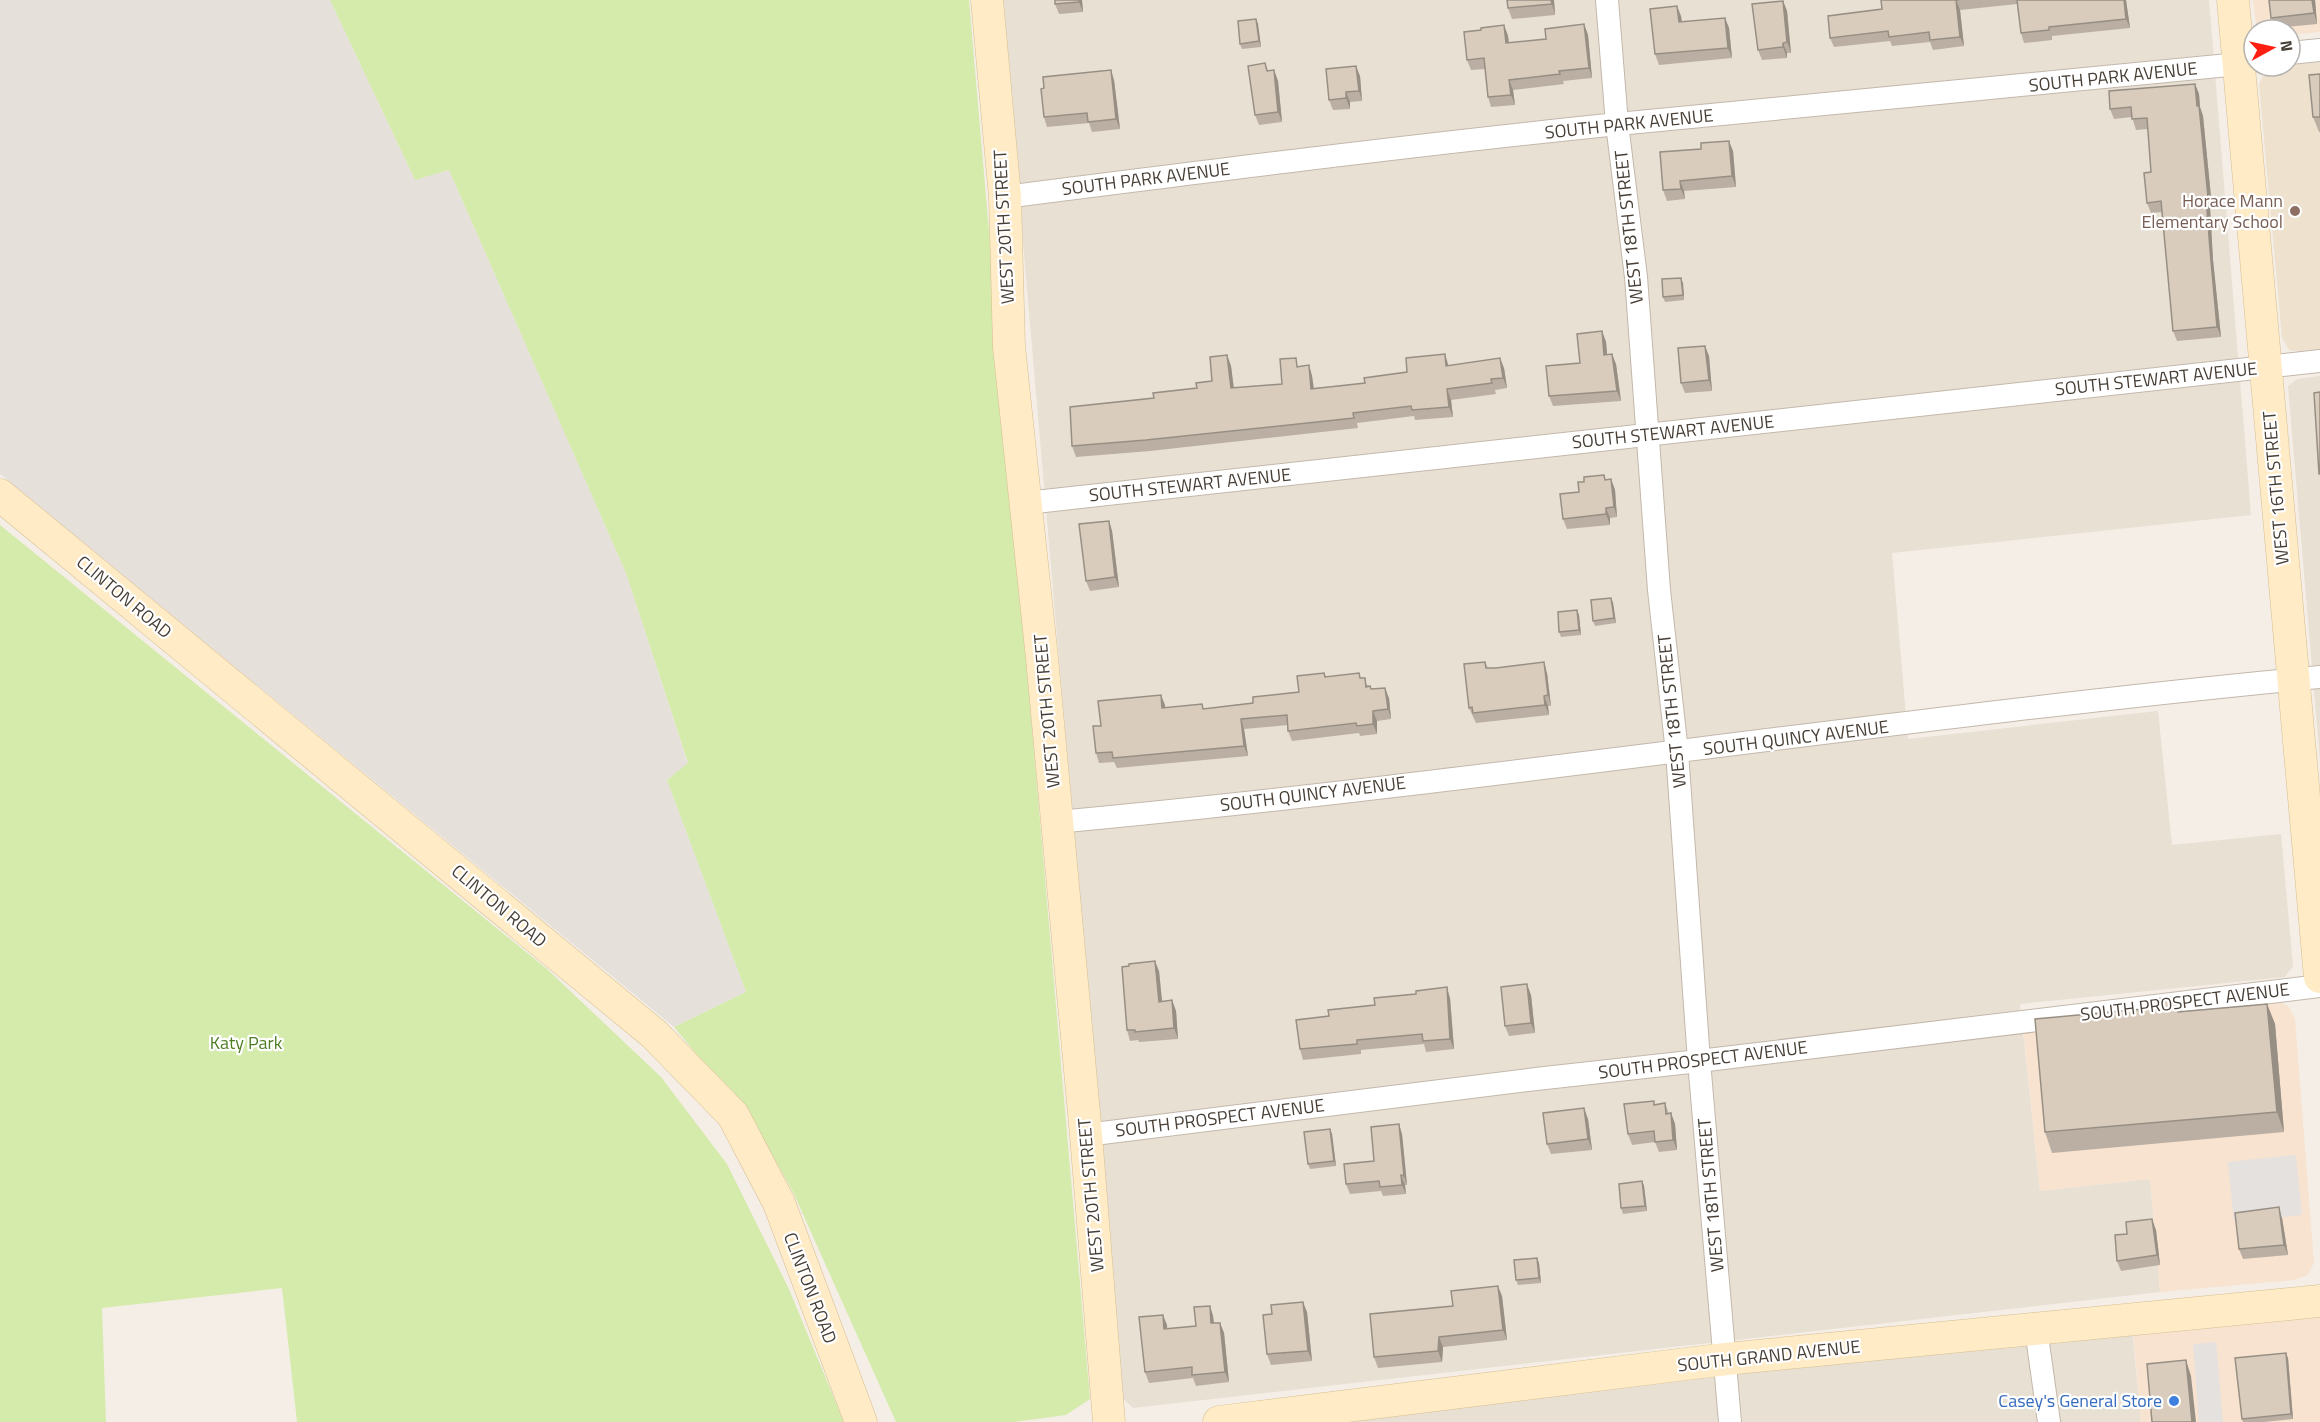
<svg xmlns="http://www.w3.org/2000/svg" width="2320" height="1422" viewBox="0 0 2320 1422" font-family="'Titillium Web',sans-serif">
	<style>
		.residential { fill: #e8e0d3 }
		.commercial { fill: #f7e3cf }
		.industrial { fill: #e6e0db }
		.education { fill: #eee2cf }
		.green { fill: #d5ebac }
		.parking { fill: #e5e1de }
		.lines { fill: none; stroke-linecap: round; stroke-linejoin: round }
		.street-casing { stroke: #c3b8ab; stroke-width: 24 }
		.secondary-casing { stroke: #d7be93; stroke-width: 33 }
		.street { stroke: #fff; stroke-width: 22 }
		.secondary { stroke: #ffebc5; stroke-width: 32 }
		.wall { fill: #bbafa3 }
		.shaded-wall { fill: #988f84 }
		.building { fill: #d9ccbd; stroke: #988f84; stroke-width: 1.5 }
		.education-dot { fill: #8d6e63; stroke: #fff; stroke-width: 2 }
		.shop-dot { fill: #3f7fe0; stroke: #fff; stroke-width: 2 }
		.labels { text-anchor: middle; stroke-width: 4.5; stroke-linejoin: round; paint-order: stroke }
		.street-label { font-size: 18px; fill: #473e35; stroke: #fff }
		.education-label { font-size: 18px; fill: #785e54; stroke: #fff; text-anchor: end }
		.park-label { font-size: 18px; fill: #4e7d24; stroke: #fff }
		.shop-label { font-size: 18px; fill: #366cbe; stroke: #fff; text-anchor: end }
	</style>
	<rect width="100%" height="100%" fill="#f4eee6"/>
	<g class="residential">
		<path d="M1002 0H2209L2251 515 1892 553 1908 739 2158 711 2172 845 2281 834 2293 966 2285 977 2020 1004 2040 1191 2150 1179 2160 1292 1133 1408 1123 1399Z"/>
		<path d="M2320 376V760L2288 386 2297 379Z"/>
		<path d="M2132 1329 2141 1422H1321Z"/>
	</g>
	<g class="commercial">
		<path d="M2253 0H2320V32L2290 35V30H2257Z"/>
		<path d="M2279 1001 2289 1007 2295 1019 2314 1263 2308 1275 2293 1280 2160 1292 2150 1179 2040 1191 2023 1028Z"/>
		<path d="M2320 1317V1422H2141L2133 1331Z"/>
	</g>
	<path class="industrial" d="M0 0H330L415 180 449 170 626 573 688 764 667 780 746 992 674 1027 0 474Z"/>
	<path class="education" d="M2320 62V350L2303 352 2289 350 2282 338 2259 84 2264 74 2272 67Z"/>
	<g class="green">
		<path d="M330 0H969L1090 1399 1066 1415 1014 1422H896L793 1192 756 1126 674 1027 746 992 667 780 688 763 626 573 449 170 415 180Z"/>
		<path d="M0 525 547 969 661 1077 727 1164 788 1287 844 1422H297L282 1288 102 1308 106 1422H0Z"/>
	</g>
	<g class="parking">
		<path d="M2296 1155 2302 1215 2234 1222 2228 1162Z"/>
		<path d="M2216 1342 2223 1422H2199L2193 1344Z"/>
	</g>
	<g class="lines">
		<defs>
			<g id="street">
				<path d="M1607 0 1617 124 1636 277 1659 590 1677 752 1699 1061 1730 1422"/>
				<path d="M2290 53 2320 50"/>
				<path d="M1005 197C1209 171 1413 145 1618 124 1825 103 2032 85 2239 64L2253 61"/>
				<path d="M1026 503 2320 361"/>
				<path d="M1057 822C1479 783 1898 717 2320 677"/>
				<path d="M1086 1135 1536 1079 1699 1061 2320 986"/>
				<path d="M2036 1329 2049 1422"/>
			</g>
			<g id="secondary">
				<path d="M987 0 1005 197 1009 347 1042 658 1086 1135 1109 1422"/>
				<path d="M2233 0 2320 977"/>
				<path d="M0 495 654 1034 733 1115 779 1203 861 1422"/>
				<path d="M1219 1422 1726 1359 2320 1301"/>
			</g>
		</defs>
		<use href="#street" class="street-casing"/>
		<use href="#secondary" class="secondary-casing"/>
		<use href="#street" class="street"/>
		<use href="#secondary" class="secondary"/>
	</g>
	<g class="wall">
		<path d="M1082 0 1083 12 1059 14 1055 4Z"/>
		<path d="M1554 0 1555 15 1512 19 1508 8Z"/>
		<path d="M1881 0H2126L2130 28 2052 36V40L2024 43 2021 33 2017 4 1960 10 1964 46 1933 50 1930 42 1892 46 1890 41 1834 47 1830 38 1882 9Z"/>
		<path d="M2269 0H2315L2317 24 2274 28 2271 18Z"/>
		<path d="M1783 1 1787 11 1791 53H1787V58L1762 60 1758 50Z"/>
		<path d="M1681 16 1682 22 1725 18 1729 28 1732 58 1659 65 1655 54Z"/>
		<path d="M1256 19 1258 24 1261 47 1242 49 1240 44Z"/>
		<path d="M1584 24 1588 35 1592 78 1563 81 1564 84 1513 90 1515 105 1491 107 1488 97 1485 69 1471 70 1467 60 1481 30 1504 25 1508 36 1509 43 1546 39Z"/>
		<path d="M1265 63 1268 71 1274 70 1278 81 1282 122 1259 125 1255 115Z"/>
		<path d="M2320 74V132H2319L2313 117Z"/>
		<path d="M1360 76 1362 101 1350 102V109L1333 110 1329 100Z"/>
		<path d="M1114 80 1120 129 1092 132 1089 123 1047 127 1044 117Z"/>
		<path d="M2195 84 2199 94 2200 107 2203 116 2212 207H2210L2213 260 2221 337 2177 341 2173 331 2162 212 2151 213 2147 203 2151 172 2148 129 2136 130 2132 117 2114 119 2110 109Z"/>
		<path d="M1733 151 1736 187 1684 191 1685 199 1667 201 1663 190Z"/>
		<path d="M1683 283 1684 300 1665 302 1663 297Z"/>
		<path d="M1602 331 1606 342 1607 354 1616 364 1621 401 1553 406 1549 396 1580 363Z"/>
		<path d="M1227 355 1231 366 1234 388 1282 384 1299 366 1309 365 1312 376 1314 388 1365 383 1407 372 1448 365 1504 368 1507 388 1495 390 1496 394 1451 400 1453 417 1415 420 1414 416 1357 423 1358 428 1150 451 1076 457 1072 446 1154 398 1197 388 1212 381Z"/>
		<path d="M1709 356 1712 391 1685 393 1681 383Z"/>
		<path d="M1611 479 1615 490 1617 517 1610 518V525L1567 529 1563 519 1579 492 1606 480Z"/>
		<path d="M1109 521 1112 531 1119 587 1090 591 1086 581Z"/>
		<path d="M1611 598 1613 603 1616 623 1595 626 1593 621Z"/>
		<path d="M1579 615 1581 635 1561 637 1559 632Z"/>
		<path d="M1485 662 1488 668 1547 673 1551 706H1548L1549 715 1476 723 1469 708Z"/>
		<path d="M1324 673 1326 677 1361 678 1371 689 1389 698 1391 719 1377 721V734L1360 736 1359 733 1292 741 1288 731V725L1244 729 1248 756 1117 768 1114 762 1099 763 1096 753 1101 726 1165 705V708L1204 709 1253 703 1299 692Z"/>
		<path d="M1159 971 1162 1001 1172 1000 1176 1011 1178 1039 1139 1042 1138 1040 1130 1041 1127 1030Z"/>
		<path d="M1531 995 1535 1033 1509 1036 1505 1026Z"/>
		<path d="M2176 997 2182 1011 2267 1004 2275 1024 2284 1132 2052 1153 2045 1132 2154 1008Z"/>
		<path d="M1450 998 1454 1049 1426 1052 1424 1044 1361 1050V1054L1303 1060 1300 1049 1329 1016Z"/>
		<path d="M1665 1103 1669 1114 1671 1113 1675 1124 1677 1150 1659 1152 1655 1142 1632 1145 1628 1134 1655 1105Z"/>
		<path d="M1588 1119 1592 1150 1551 1154 1547 1144Z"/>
		<path d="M1332 1134 1336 1166 1310 1169 1308 1164Z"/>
		<path d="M1402 1134 1407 1185H1405L1406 1194 1383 1196 1381 1191 1350 1194 1346 1184 1374 1161Z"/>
		<path d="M1642 1181 1644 1186 1647 1211 1623 1214 1621 1208Z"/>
		<path d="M2282 1218 2288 1255 2243 1259 2239 1249Z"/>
		<path d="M2156 1230 2160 1265 2121 1271 2117 1261 2127 1234Z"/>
		<path d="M1539 1263 1541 1283 1518 1285 1516 1280Z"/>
		<path d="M1502 1296 1507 1340 1443 1347 1442 1362 1378 1368 1374 1357 1453 1306Z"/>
		<path d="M1210 1306 1213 1316 1214 1323H1220L1224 1333 1229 1382 1196 1386 1193 1378 1149 1383 1145 1372 1167 1325V1329L1196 1326Z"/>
		<path d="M1307 1312 1312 1361 1271 1365 1267 1354Z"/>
		<path d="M2288 1358 2293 1419 2264 1422H2243L2242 1419Z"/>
	</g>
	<g class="shaded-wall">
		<path d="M1079 0H1082L1083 12 1079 2Z"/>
		<path d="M1551 0H1554L1555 15 1552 4Z"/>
		<path d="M1956 0 1960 10 1964 46 1960 37Z"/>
		<path d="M2124 0H2126L2130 28 2126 19Z"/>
		<path d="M2312 0H2315L2317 24 2314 13Z"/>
		<path d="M1783 1 1787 11 1791 53 1787 42Z"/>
		<path d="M1677 6 1681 16 1683 32 1679 22Z"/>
		<path d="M1725 18 1729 28 1732 58 1728 48Z"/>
		<path d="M1256 19 1258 24 1261 47 1259 41Z"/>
		<path d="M1584 24 1588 35 1592 78 1589 68Z"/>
		<path d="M1504 25 1508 36 1510 53 1506 43Z"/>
		<path d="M1783 43 1787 53V58L1783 47Z"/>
		<path d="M1356 66 1360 76 1362 101 1359 91Z"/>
		<path d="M1111 70 1114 80 1120 129 1116 119Z"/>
		<path d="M1274 70 1278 81 1282 122 1278 112Z"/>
		<path d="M1509 80 1513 90 1515 105 1511 95Z"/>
		<path d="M2195 84 2199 94 2200 107 2203 116 2212 207 2208 197Z"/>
		<path d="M1346 92 1350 102V109L1346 98Z"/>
		<path d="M1729 141 1733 151 1736 187 1732 176Z"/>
		<path d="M1680 181 1684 191 1685 199 1681 189Z"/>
		<path d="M2206 197 2210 207 2213 260 2221 337 2217 327 2210 250Z"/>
		<path d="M1681 278 1683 283 1684 300 1683 295Z"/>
		<path d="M1602 331 1606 342 1608 365 1604 355Z"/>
		<path d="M1705 346 1709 356 1712 391 1709 380Z"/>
		<path d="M1445 354 1448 364 1449 376 1446 366Z"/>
		<path d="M1612 354 1616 364 1621 401 1617 391Z"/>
		<path d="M1227 355 1231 366 1235 399 1231 388Z"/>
		<path d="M1500 358 1504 368 1507 388 1503 378Z"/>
		<path d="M1309 365 1312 376 1315 399 1311 389Z"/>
		<path d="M1447 389 1451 400 1453 417 1449 407Z"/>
		<path d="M1611 479 1615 490 1617 517 1614 507Z"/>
		<path d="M1606 508 1610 518V525L1606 514Z"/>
		<path d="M1109 521 1112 531 1119 587 1115 577Z"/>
		<path d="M1611 598 1613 603 1616 623 1614 618Z"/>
		<path d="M1577 610 1579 615 1581 635 1579 630Z"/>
		<path d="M1544 662 1547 673 1551 706 1548 695Z"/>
		<path d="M1385 688 1389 698 1391 719 1388 709Z"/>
		<path d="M1161 695 1165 705 1166 718 1162 708Z"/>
		<path d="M1544 696 1548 706 1549 715 1545 705Z"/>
		<path d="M1373 711 1377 721V734L1373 724Z"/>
		<path d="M1241 719 1244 729 1248 756 1244 746Z"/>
		<path d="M1155 961 1159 971 1163 1012 1159 1002Z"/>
		<path d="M1527 984 1531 995 1535 1033 1531 1023Z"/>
		<path d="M1447 987 1450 998 1454 1049 1450 1039Z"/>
		<path d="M2176 997 2184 1017 2178 1012Z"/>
		<path d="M1172 1000 1176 1011 1178 1039 1174 1028Z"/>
		<path d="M2267 1004 2275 1024 2284 1132 2277 1112Z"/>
		<path d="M1584 1108 1588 1119 1592 1150 1588 1139Z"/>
		<path d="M1671 1113 1675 1124 1677 1150 1673 1140Z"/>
		<path d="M1399 1124 1402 1134 1407 1185 1404 1176Z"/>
		<path d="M1330 1129 1332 1134 1336 1166 1334 1161Z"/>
		<path d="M1401 1175 1405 1185 1406 1194 1402 1185Z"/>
		<path d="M1642 1181 1644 1186 1647 1211 1645 1206Z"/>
		<path d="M2279 1207 2282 1218 2288 1255 2284 1245Z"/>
		<path d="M2152 1219 2156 1230 2160 1265 2157 1255Z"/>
		<path d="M1537 1258 1539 1263 1541 1283 1539 1278Z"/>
		<path d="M1498 1286 1502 1296 1507 1340 1503 1330Z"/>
		<path d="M1303 1302 1307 1312 1312 1361 1308 1351Z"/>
		<path d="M1210 1306 1213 1316 1215 1334 1211 1323Z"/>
		<path d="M1163 1315 1167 1325 1168 1339 1164 1329Z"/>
		<path d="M1220 1323 1224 1333 1229 1382 1225 1372Z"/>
		<path d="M1439 1337 1443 1347 1442 1362 1438 1351Z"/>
		<path d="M2286 1353 2288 1358 2293 1419 2291 1414Z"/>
		<path d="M2186 1360 2191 1376 2196 1422H2192Z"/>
	</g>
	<g class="building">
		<path d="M1055 0H1079V2L1055 4Z"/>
		<path d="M1507 0H1551L1552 4 1508 8Z"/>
		<path d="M1881 0H1959H1956L1960 37 1930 40 1929 32 1889 37 1888 31 1830 38 1828 16 1882 9Z"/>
		<path d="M2017 0H2124L2126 19 2049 27V30L2021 33Z"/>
		<path d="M2269 0H2312L2314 13 2271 18Z"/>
		<path d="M1783 1 1787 42 1783 43V47L1758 50 1752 4Z"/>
		<path d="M1677 6 1679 22 1725 18 1728 48 1655 54 1650 9Z"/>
		<path d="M1256 19 1259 41 1240 44 1238 21Z"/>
		<path d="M1584 24 1589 68 1559 71 1560 74 1509 80 1511 95 1488 97 1484 58 1467 60 1464 32 1481 30V28L1504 25 1506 43 1546 39 1545 29Z"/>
		<path d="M1265 63 1267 71 1274 70 1278 112 1255 115 1248 66Z"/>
		<path d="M1356 66 1359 91 1346 92V98L1329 100 1326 69Z"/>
		<path d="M1111 70 1116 119 1088 122 1087 113 1044 117 1041 89 1044 88 1043 77Z"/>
		<path d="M2320 74V117H2313L2309 75Z"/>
		<path d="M2195 84 2197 106H2199L2208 197H2206L2210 250 2217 327 2173 331 2161 201 2147 203 2144 173 2151 172 2147 118 2132 119 2131 107 2110 109 2109 91Z"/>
		<path d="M1729 141 1732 176 1680 181 1681 189 1663 190 1660 152 1701 149V143Z"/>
		<path d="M1681 278 1683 295 1663 297 1662 279Z"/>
		<path d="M1602 331 1604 355 1612 354 1617 391 1549 396 1546 366 1580 363 1577 334Z"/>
		<path d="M1705 346 1709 380 1681 383 1678 348Z"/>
		<path d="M1445 354 1446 366 1500 358 1503 378 1491 379 1492 383 1447 389 1449 407 1412 410 1411 406 1353 413 1354 418 1146 440 1072 446 1070 407 1154 398 1153 393 1197 388 1196 383 1212 381 1210 357 1227 355 1231 388 1282 384 1280 359 1296 358 1297 367 1309 365 1311 389 1365 383 1364 378 1407 372 1406 358Z"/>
		<path d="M2320 392V474H2319L2314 393Z"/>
		<path d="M1604 475 1605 480 1611 479 1614 507 1606 508V514L1563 519 1560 494 1579 492 1578 482H1584V477Z"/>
		<path d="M1109 521 1115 577 1086 581 1079 524Z"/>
		<path d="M1611 598 1614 618 1593 621 1591 600Z"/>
		<path d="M1577 610 1579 630 1559 632 1558 612Z"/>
		<path d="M1485 662 1486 668H1496L1544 662 1548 695 1544 696 1545 705 1473 713 1472 707 1469 708 1464 664Z"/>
		<path d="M1324 673 1325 677 1359 673 1360 678H1365L1366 687 1370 686 1371 689 1385 688 1388 709 1373 711V724L1357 726 1356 723 1288 731 1287 715 1241 719 1244 746 1113 758 1112 752 1096 753 1093 726H1101L1098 701 1161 695 1162 708 1202 704 1203 709 1253 703V697L1299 692 1297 676Z"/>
		<path d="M1155 961 1159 1002 1172 1000 1174 1028 1135 1032V1030H1127L1122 967 1129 966V964Z"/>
		<path d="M1527 984 1531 1023 1505 1026 1501 987Z"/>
		<path d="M1447 987 1450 1039 1423 1041 1422 1034 1357 1040V1044L1300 1049 1296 1020 1329 1016 1328 1010 1375 1005 1374 998 1416 994V991Z"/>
		<path d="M2176 997 2178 1012 2267 1004 2277 1112 2045 1132 2035 1019 2154 1008 2153 999Z"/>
		<path d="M1654 1101V1105L1665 1103 1666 1114 1671 1113 1673 1140 1655 1142 1654 1131 1628 1134 1624 1104Z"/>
		<path d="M1584 1108 1588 1139 1547 1144 1543 1113Z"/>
		<path d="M1399 1124 1404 1176 1401 1175 1402 1185 1380 1187 1379 1181 1346 1184 1344 1164 1374 1161 1371 1127Z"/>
		<path d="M1330 1129 1334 1161 1308 1164 1304 1132Z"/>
		<path d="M1642 1181 1645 1206 1621 1208 1619 1184Z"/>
		<path d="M2279 1207 2284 1245 2239 1249 2235 1213Z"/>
		<path d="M2152 1219 2157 1255 2117 1261 2115 1235 2127 1234 2126 1222Z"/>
		<path d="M1537 1258 1539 1278 1516 1280 1514 1260Z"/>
		<path d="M1498 1286 1503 1330 1439 1337 1438 1351 1374 1357 1370 1314 1453 1306 1451 1291Z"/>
		<path d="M1303 1302 1308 1351 1267 1354 1263 1315 1272 1314 1271 1305Z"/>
		<path d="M1210 1306 1211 1323H1220L1225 1372 1192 1375V1367L1145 1372 1139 1317 1163 1315 1164 1329 1196 1326 1194 1307Z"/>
		<path d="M2286 1353 2291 1414 2242 1419 2235 1358Z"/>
		<path d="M2186 1360 2192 1422H2152L2147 1364Z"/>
	</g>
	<circle class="education-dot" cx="2295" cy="211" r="6"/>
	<circle class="shop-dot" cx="2174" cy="1401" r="6"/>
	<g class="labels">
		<g class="street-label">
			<text transform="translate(2113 77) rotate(-6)" y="6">SOUTH PARK AVENUE</text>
			<text transform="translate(1629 124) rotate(-6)" y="6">SOUTH PARK AVENUE</text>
			<text transform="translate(1146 179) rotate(-7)" y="6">SOUTH PARK AVENUE</text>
			<text transform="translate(1004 227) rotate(-93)" y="6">WEST 20TH STREET</text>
			<text transform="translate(1629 227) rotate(-96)" y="6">WEST 18TH STREET</text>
			<text transform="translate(2156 379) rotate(-6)" y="6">SOUTH STEWART AVENUE</text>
			<text transform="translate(1673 432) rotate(-6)" y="6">SOUTH STEWART AVENUE</text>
			<text transform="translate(1190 485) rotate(-6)" y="6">SOUTH STEWART AVENUE</text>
			<text transform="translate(2276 488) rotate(-95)" y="6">WEST 16TH STREET</text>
			<text transform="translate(124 597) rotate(40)" y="6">CLINTON ROAD</text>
			<text transform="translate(1047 711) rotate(-95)" y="6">WEST 20TH STREET</text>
			<text transform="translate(1672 711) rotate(-96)" y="6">WEST 18TH STREET</text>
			<text transform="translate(1796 738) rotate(-7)" y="6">SOUTH QUINCY AVENUE</text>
			<text transform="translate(1313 794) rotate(-7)" y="6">SOUTH QUINCY AVENUE</text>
			<text transform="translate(499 906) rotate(40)" y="6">CLINTON ROAD</text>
			<text transform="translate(2185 1002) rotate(-7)" y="6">SOUTH PROSPECT AVENUE</text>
			<text transform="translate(1703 1060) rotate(-7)" y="6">SOUTH PROSPECT AVENUE</text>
			<text transform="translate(1220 1118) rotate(-7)" y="6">SOUTH PROSPECT AVENUE</text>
			<text transform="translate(1091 1195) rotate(-95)" y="6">WEST 20TH STREET</text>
			<text transform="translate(1711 1195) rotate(-95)" y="6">WEST 18TH STREET</text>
			<text transform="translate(810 1288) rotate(69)" y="6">CLINTON ROAD</text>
			<text transform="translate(1769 1356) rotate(-6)" y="6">SOUTH GRAND AVENUE</text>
		</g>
		<g class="education-label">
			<text x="2283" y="207">Horace Mann<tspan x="2283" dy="21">Elementary School</tspan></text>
		</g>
		<g class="park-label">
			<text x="246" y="1049">Katy Park</text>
		</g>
		<g class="shop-label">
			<text x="2162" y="1407">Casey's General Store</text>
		</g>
	</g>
	<g transform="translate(2272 48) rotate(82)"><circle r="28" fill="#ffffff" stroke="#b5b2ae" stroke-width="1.5"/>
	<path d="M0-4.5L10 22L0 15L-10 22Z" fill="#ff1f12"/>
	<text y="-9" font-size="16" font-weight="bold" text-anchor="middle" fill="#473e35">N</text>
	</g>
</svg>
